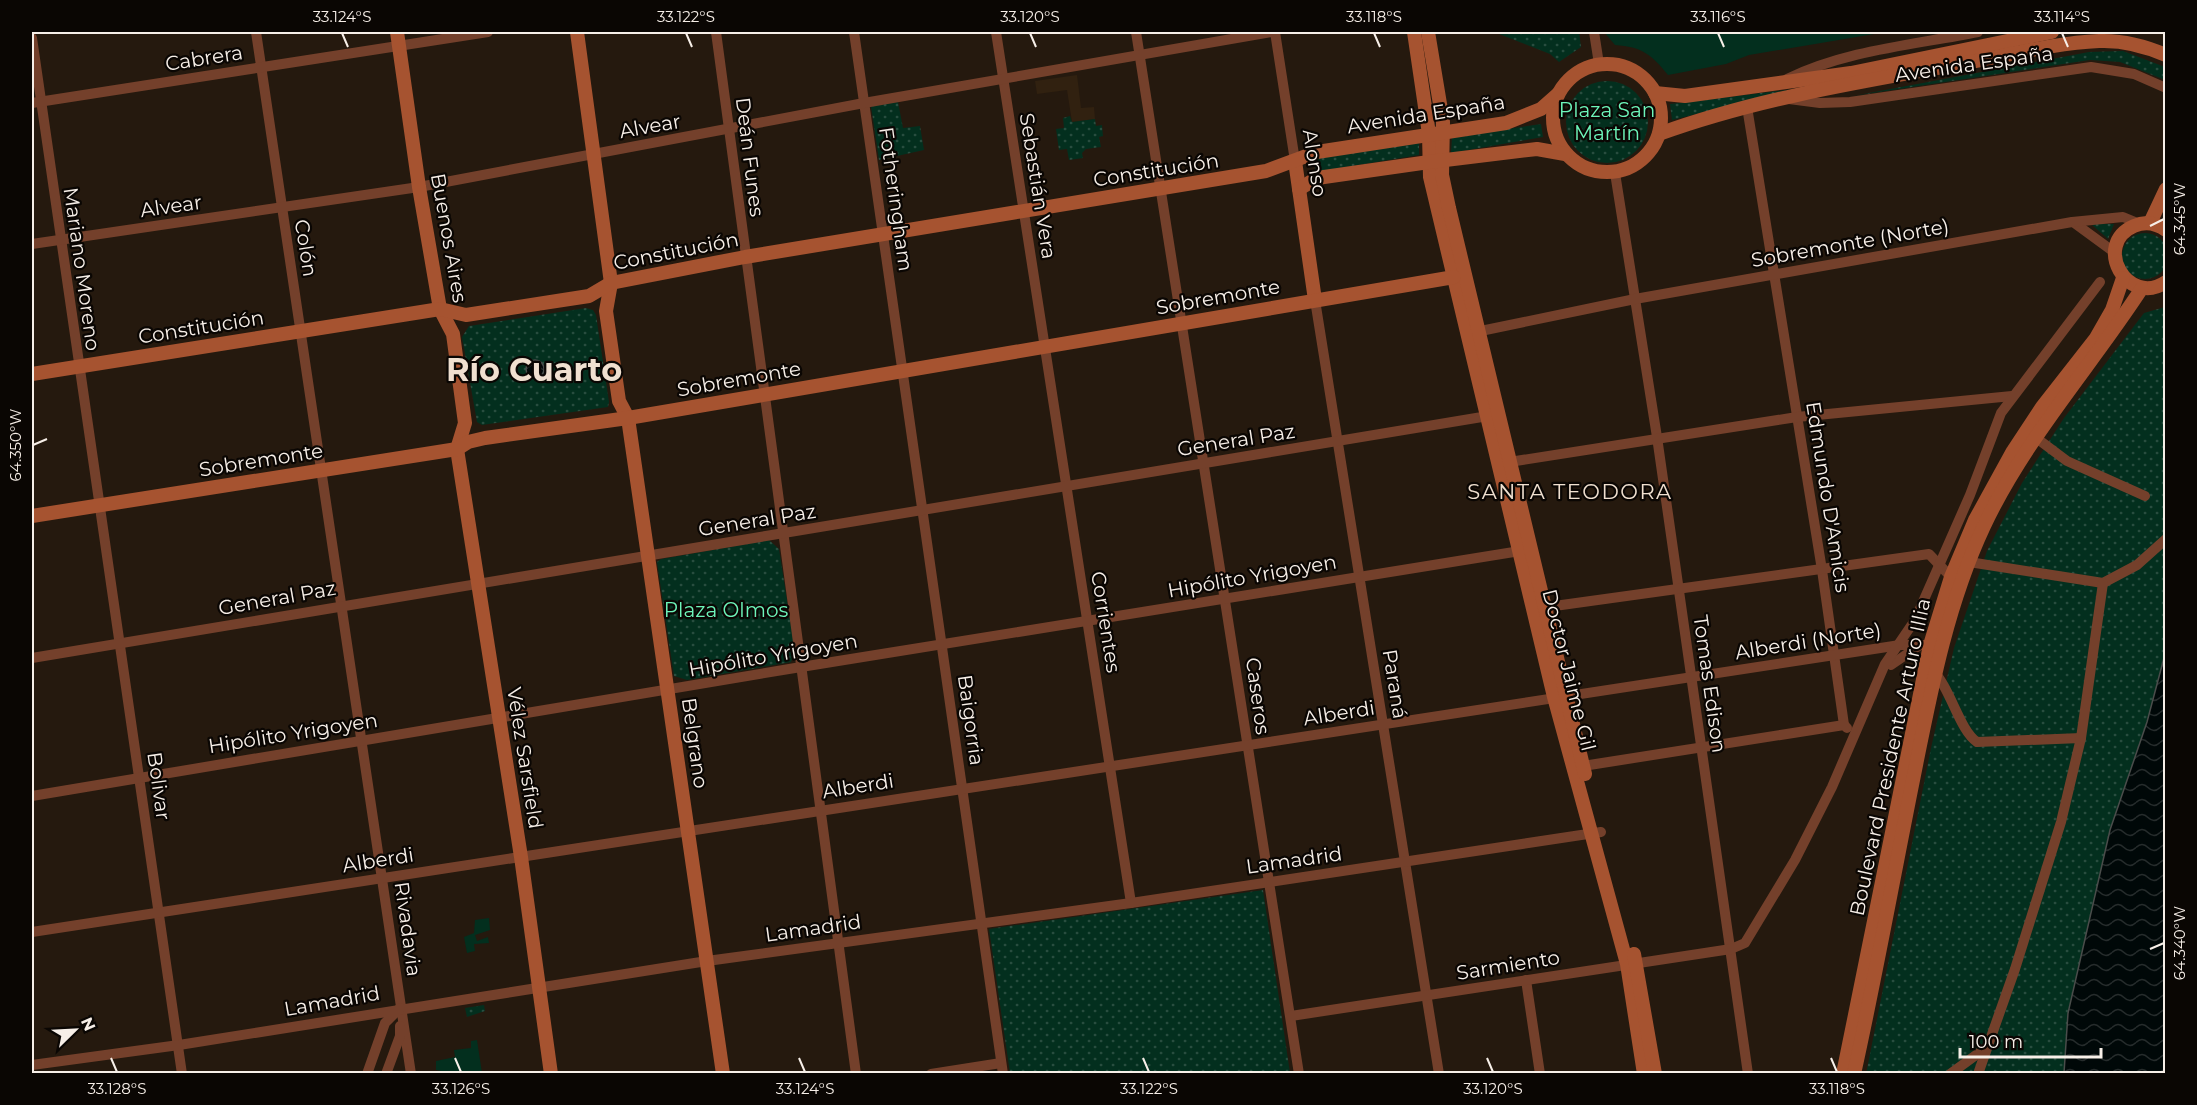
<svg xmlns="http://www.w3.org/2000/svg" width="2197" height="1105" viewBox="0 0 2197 1105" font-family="Montserrat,sans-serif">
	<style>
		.built { fill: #312110 }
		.grass { fill: #032f1e }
		.park { fill: url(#park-dots) }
		.water { fill: url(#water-waves); stroke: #4a4d4b; stroke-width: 1.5 }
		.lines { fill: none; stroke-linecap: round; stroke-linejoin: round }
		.minor { stroke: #74402b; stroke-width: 10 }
		.secondary { stroke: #a65330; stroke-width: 14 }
		.ticks { fill: none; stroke: #f7efe8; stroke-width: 2 }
		.labels { text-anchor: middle; stroke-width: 4.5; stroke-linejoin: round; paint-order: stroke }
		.street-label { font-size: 20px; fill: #f7efe8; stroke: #0a0603 }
		.park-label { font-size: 20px; fill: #6df5ba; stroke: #0a0603 }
		.neighbourhood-label { font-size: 21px; letter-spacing: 1.5px; fill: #f0e0d0; stroke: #0a0603 }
		.town-label { font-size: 32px; font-weight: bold; fill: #f0e0d0; stroke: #0a0603 }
		.neatline { fill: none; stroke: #f7efe8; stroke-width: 2 }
		.ticks-label { font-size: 15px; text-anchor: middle; fill: #f7efe8 }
	</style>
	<defs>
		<pattern id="park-dots" width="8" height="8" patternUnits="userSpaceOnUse" patternTransform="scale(1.5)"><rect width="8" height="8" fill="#032f1e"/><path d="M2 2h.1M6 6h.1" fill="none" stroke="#284d3f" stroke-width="1.8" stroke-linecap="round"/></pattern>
		<pattern id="water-waves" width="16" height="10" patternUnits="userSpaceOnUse" patternTransform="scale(1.5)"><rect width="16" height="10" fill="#000808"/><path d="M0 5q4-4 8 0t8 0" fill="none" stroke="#262c2c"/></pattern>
	</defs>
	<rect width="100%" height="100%" fill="#25190e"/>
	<path class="built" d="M1077 75 1081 108 1094 107 1095 119 1072 122 1067 90 1037 94 1035 81Z"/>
	<g class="grass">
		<path d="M1604 32H1886L1749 55 1726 64 1668 75C1651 54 1642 47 1615 45Z"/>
		<path d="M489 918 490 930 475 935 477 941 488 937 489 943 474 944 475 951 467 953 464 937 474 933 475 920Z"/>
		<path d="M477 1040 482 1073H441V1071L436 1070V1061L455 1057 454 1050 471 1048V1041Z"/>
	</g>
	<g class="park">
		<path d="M1494 32H1579L1581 47 1559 62 1550 54Z"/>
		<path d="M2123 51 2165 67V80L2120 62 2090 60 1853 96 2089 52Z"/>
		<circle cx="1607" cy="122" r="41"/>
		<path d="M1803 88 1672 120 1670 104Z"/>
		<path d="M898 102 903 128 920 126 924 150 879 160 871 106Z"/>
		<path d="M1070 116 1072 122 1095 119 1096 126 1102 125 1103 136 1099 137 1101 147 1086 149 1082 153 1083 158 1069 160 1067 149 1059 150 1056 129 1064 128 1063 118Z"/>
		<path d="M1541 124 1543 137 1451 153 1452 137Z"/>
		<path d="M1419 141V155L1316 172 1314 158Z"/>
		<path d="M2091 224H2114L2108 239Z"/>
		<circle cx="2145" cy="256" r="23"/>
		<path d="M2165 307V654L2147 722 2110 830 2068 1013 2064 1073 1866 1074 1931 748 1954 648 1987 551 2022 483 2064 418 2144 313Z"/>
		<path d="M586 308 593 310 596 315 609 402 608 407 482 425 477 422 462 337 469 326Z"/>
		<path d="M769 540 779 549 795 651 791 662 687 680 674 676 657 562 661 559Z"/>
		<path d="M1263 890 1290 1073H1010L989 929Z"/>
		<path d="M484 1005 485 1011 467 1017 465 1008Z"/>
	</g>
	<g class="water">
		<circle cx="535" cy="369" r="9"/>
		<path d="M2165 654V1073H2064L2068 1013 2110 830 2147 722Z"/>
	</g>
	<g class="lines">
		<g class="minor">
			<path d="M256 32 411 1074"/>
			<path d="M716 32 856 1074"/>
			<path d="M854 32 1003 1074"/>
			<path d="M996 32 1131 903"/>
			<path d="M1136 32 1299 1074"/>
			<path d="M1275 32 1295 161"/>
			<path d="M1594 32 1599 64"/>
			<path d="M32 38 182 1074"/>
			<path d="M1787 79C1847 50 1913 45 1978 32"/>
			<path d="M1789 99 1820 103 1850 102 2091 67 2134 74 2166 88"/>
			<path d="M32 103 488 32"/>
			<path d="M1747 107 1822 570 1844 725"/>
			<path d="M1615 173 1657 437 1748 1074"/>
			<path d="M2073 222 2114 252"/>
			<path d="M32 244 419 187 864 103 1272 32"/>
			<path d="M1315 300 1439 1074"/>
			<path d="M1471 333 1635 299 2072 222 2123 217 2140 224"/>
			<path d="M2035 437 2067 461 2145 496"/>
			<path d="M1503 463 1797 417 2012 396"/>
			<path d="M1969 562 2103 583 2137 565 2166 539"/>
			<path d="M1540 608 1929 554 1951 577 1957 580"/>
			<path d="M32 658 1488 416"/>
			<path d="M1891 665 1920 645"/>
			<path d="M1931 668C1951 688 1959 730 1977 742L2081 738"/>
			<path d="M1583 766 1844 725 1847 728"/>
			<path d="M32 796 801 667 1520 551"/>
			<path d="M32 932 1900 645H1930"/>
			<path d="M1526 980 1540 1074"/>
			<path d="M1291 1016 1731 949 1745 943 1795 860 1832 787 1885 664 1915 620 1970 495 2001 413 2100 282"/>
			<path d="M32 1065 179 1045 707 961 1131 903 1601 832"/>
			<path d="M367 1074 385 1023 400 1008"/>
			<path d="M386 1074 400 1036V1026"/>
			<path d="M931 1074 1001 1063"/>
			<path d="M1950 1074 1987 1047"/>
			<path d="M1978 1074 2015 969 2061 822 2081 738 2103 583"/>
		</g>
		<g class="secondary">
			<path d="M397 32 419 187 440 309 453 334 465 423 457 449 521 857 551 1074"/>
			<path d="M577 32 611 283 606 311 619 401 628 418 723 1074"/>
			<path d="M1414 32 1429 134 1430 177 1554 697 1627 964 1644 1074"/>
			<path d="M1428 32 1443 122 1442 175 1449 208 1585 774"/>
			<circle cx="1607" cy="118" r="54"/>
			<path d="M1655 93 1685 96 1851 73 2052 32"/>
			<path d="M1659 134C1755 99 1859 82 1960 64 2006 56 2053 43 2099 41 2122 40 2145 46 2166 55"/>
			<path d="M1295 161 1315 300"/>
			<path d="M1299 189 1317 178 1429 162 1537 149 1565 154"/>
			<path d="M2150 223 2166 189"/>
			<path d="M2166 230C2156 223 2145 221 2134 226 2092 244 2127 308 2166 282"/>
			<path d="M32 374 440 309 466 315 589 296 611 283 745 257 1266 171 1317 152 1506 123 1541 109 1558 94"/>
			<path d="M32 516 457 449 468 442 485 438 628 418 1454 277"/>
			<path d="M1634 954 1655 1074"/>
			<path d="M1843 1074 1930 645 1951 577 1975 520 2013 451 2042 407 2096 338 2112 310 2123 278"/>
			<path d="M1854 1074C1876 975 1894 874 1914 775 1931 690 1947 605 1984 526 2025 439 2090 368 2142 288"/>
		</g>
	</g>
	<path class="ticks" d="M342 33 348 47M686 33 692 47M1030 33 1036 47M1374 33 1380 47M1718 33 1724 47M2062 33 2068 47M2150 226 2164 219M33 445 47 439M2150 949 2164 943M111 1058 117 1072M455 1058 461 1072M799 1058 805 1072M1143 1058 1149 1072M1487 1058 1493 1072M1831 1058 1837 1072"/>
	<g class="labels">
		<g class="street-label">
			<text transform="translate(204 58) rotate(-9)" y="7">Cabrera</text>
			<text transform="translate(1974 64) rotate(-8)" y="7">Avenida España</text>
			<text transform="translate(1426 114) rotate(-9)" y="7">Avenida España</text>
			<text transform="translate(650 126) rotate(-10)" y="7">Alvear</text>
			<text transform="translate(750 157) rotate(83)" y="7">Deán Funes</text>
			<text transform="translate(1315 163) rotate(81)" y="7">Alonso</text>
			<text transform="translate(1156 170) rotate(-9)" y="7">Constitución</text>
			<text transform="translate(1038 186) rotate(81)" y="7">Sebastián Vera</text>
			<text transform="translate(896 199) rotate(82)" y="7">Fotheringham</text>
			<text transform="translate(171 206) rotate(-8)" y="7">Alvear</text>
			<text transform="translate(449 238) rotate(80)" y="7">Buenos Aires</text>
			<text transform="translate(1850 243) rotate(-10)" y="7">Sobremonte (Norte)</text>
			<text transform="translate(306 248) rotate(81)" y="7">Colón</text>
			<text transform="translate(676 251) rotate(-11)" y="7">Constitución</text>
			<text transform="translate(82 269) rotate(82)" y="7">Mariano Moreno</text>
			<text transform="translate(1218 297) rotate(-10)" y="7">Sobremonte</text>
			<text transform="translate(201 327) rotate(-9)" y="7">Constitución</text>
			<text transform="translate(739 379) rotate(-10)" y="7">Sobremonte</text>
			<text transform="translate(1236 440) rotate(-9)" y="7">General Paz</text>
			<text transform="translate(261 460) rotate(-9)" y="7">Sobremonte</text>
			<text transform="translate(1828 497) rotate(81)" y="7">Edmundo D'Amicis</text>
			<text transform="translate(757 520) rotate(-9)" y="7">General Paz</text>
			<text transform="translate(1252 576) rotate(-10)" y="7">Hipólito Yrigoyen</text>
			<text transform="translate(277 598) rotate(-10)" y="7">General Paz</text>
			<text transform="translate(1106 622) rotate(81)" y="7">Corrientes</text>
			<text transform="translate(1808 641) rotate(-9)" y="7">Alberdi (Norte)</text>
			<text transform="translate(773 655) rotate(-10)" y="7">Hipólito Yrigoyen</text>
			<text transform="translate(1569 670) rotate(76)" y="7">Doctor Jaime Gil</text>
			<text transform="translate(1395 684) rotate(81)" y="7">Paraná</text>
			<text transform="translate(1710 684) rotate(82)" y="7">Tomas Edison</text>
			<text transform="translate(1258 696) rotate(82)" y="7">Caseros</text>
			<text transform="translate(1339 713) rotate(-9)" y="7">Alberdi</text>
			<text transform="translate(971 720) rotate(82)" y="7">Baigorria</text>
			<text transform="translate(293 733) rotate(-9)" y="7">Hipólito Yrigoyen</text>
			<text transform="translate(695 743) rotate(82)" y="7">Belgrano</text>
			<text transform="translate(1890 757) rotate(-78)" y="7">Boulevard Presidente Arturo Illia</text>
			<text transform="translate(525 758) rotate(81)" y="7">Vélez Sarsfield</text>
			<text transform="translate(159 786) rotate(82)" y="7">Bolivar</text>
			<text transform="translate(858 786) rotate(-9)" y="7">Alberdi</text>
			<text transform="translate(378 860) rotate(-9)" y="7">Alberdi</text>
			<text transform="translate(1294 860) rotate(-8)" y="7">Lamadrid</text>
			<text transform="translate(813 928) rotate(-8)" y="7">Lamadrid</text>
			<text transform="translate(408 929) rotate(82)" y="7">Rivadavia</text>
			<text transform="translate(1508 965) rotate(-9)" y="7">Sarmiento</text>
			<text transform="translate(332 1001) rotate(-10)" y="7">Lamadrid</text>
		</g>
		<g class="park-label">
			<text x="1607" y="117">Plaza San<tspan x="1607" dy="23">Martín</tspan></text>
			<text x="726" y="617">Plaza Olmos</text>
		</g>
		<g class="neighbourhood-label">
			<text x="1570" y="499">SANTA TEODORA</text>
		</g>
		<g class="town-label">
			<text x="534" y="381">Río Cuarto</text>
		</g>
	</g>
	<rect width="2197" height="1105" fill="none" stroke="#0a0603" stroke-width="66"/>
	<g transform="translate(75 1030) rotate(66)" stroke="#0a0603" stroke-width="4.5" paint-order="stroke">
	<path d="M0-4.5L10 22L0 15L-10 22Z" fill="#f7efe8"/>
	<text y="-9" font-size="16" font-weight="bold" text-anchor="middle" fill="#f7efe8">N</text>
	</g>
	<path d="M1960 1048v9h141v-9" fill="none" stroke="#f7efe8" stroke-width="3"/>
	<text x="1969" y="1048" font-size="18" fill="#f7efe8" stroke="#0a0603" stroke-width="4.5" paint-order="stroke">100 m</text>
	<rect x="33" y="33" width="2131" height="1039" class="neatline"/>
	<g class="ticks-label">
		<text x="342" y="22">33.124°S</text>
		<text x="686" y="22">33.122°S</text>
		<text x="1030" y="22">33.120°S</text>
		<text x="1374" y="22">33.118°S</text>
		<text x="1718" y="22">33.116°S</text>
		<text x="2062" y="22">33.114°S</text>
		<text transform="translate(2180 219) rotate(-90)" y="5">64.345°W</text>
		<text transform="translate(16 445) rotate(-90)" y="5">64.350°W</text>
		<text transform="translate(2180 943) rotate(-90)" y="5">64.340°W</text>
		<text x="117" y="1094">33.128°S</text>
		<text x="461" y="1094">33.126°S</text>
		<text x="805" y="1094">33.124°S</text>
		<text x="1149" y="1094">33.122°S</text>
		<text x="1493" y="1094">33.120°S</text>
		<text x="1837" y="1094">33.118°S</text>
	</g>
</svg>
